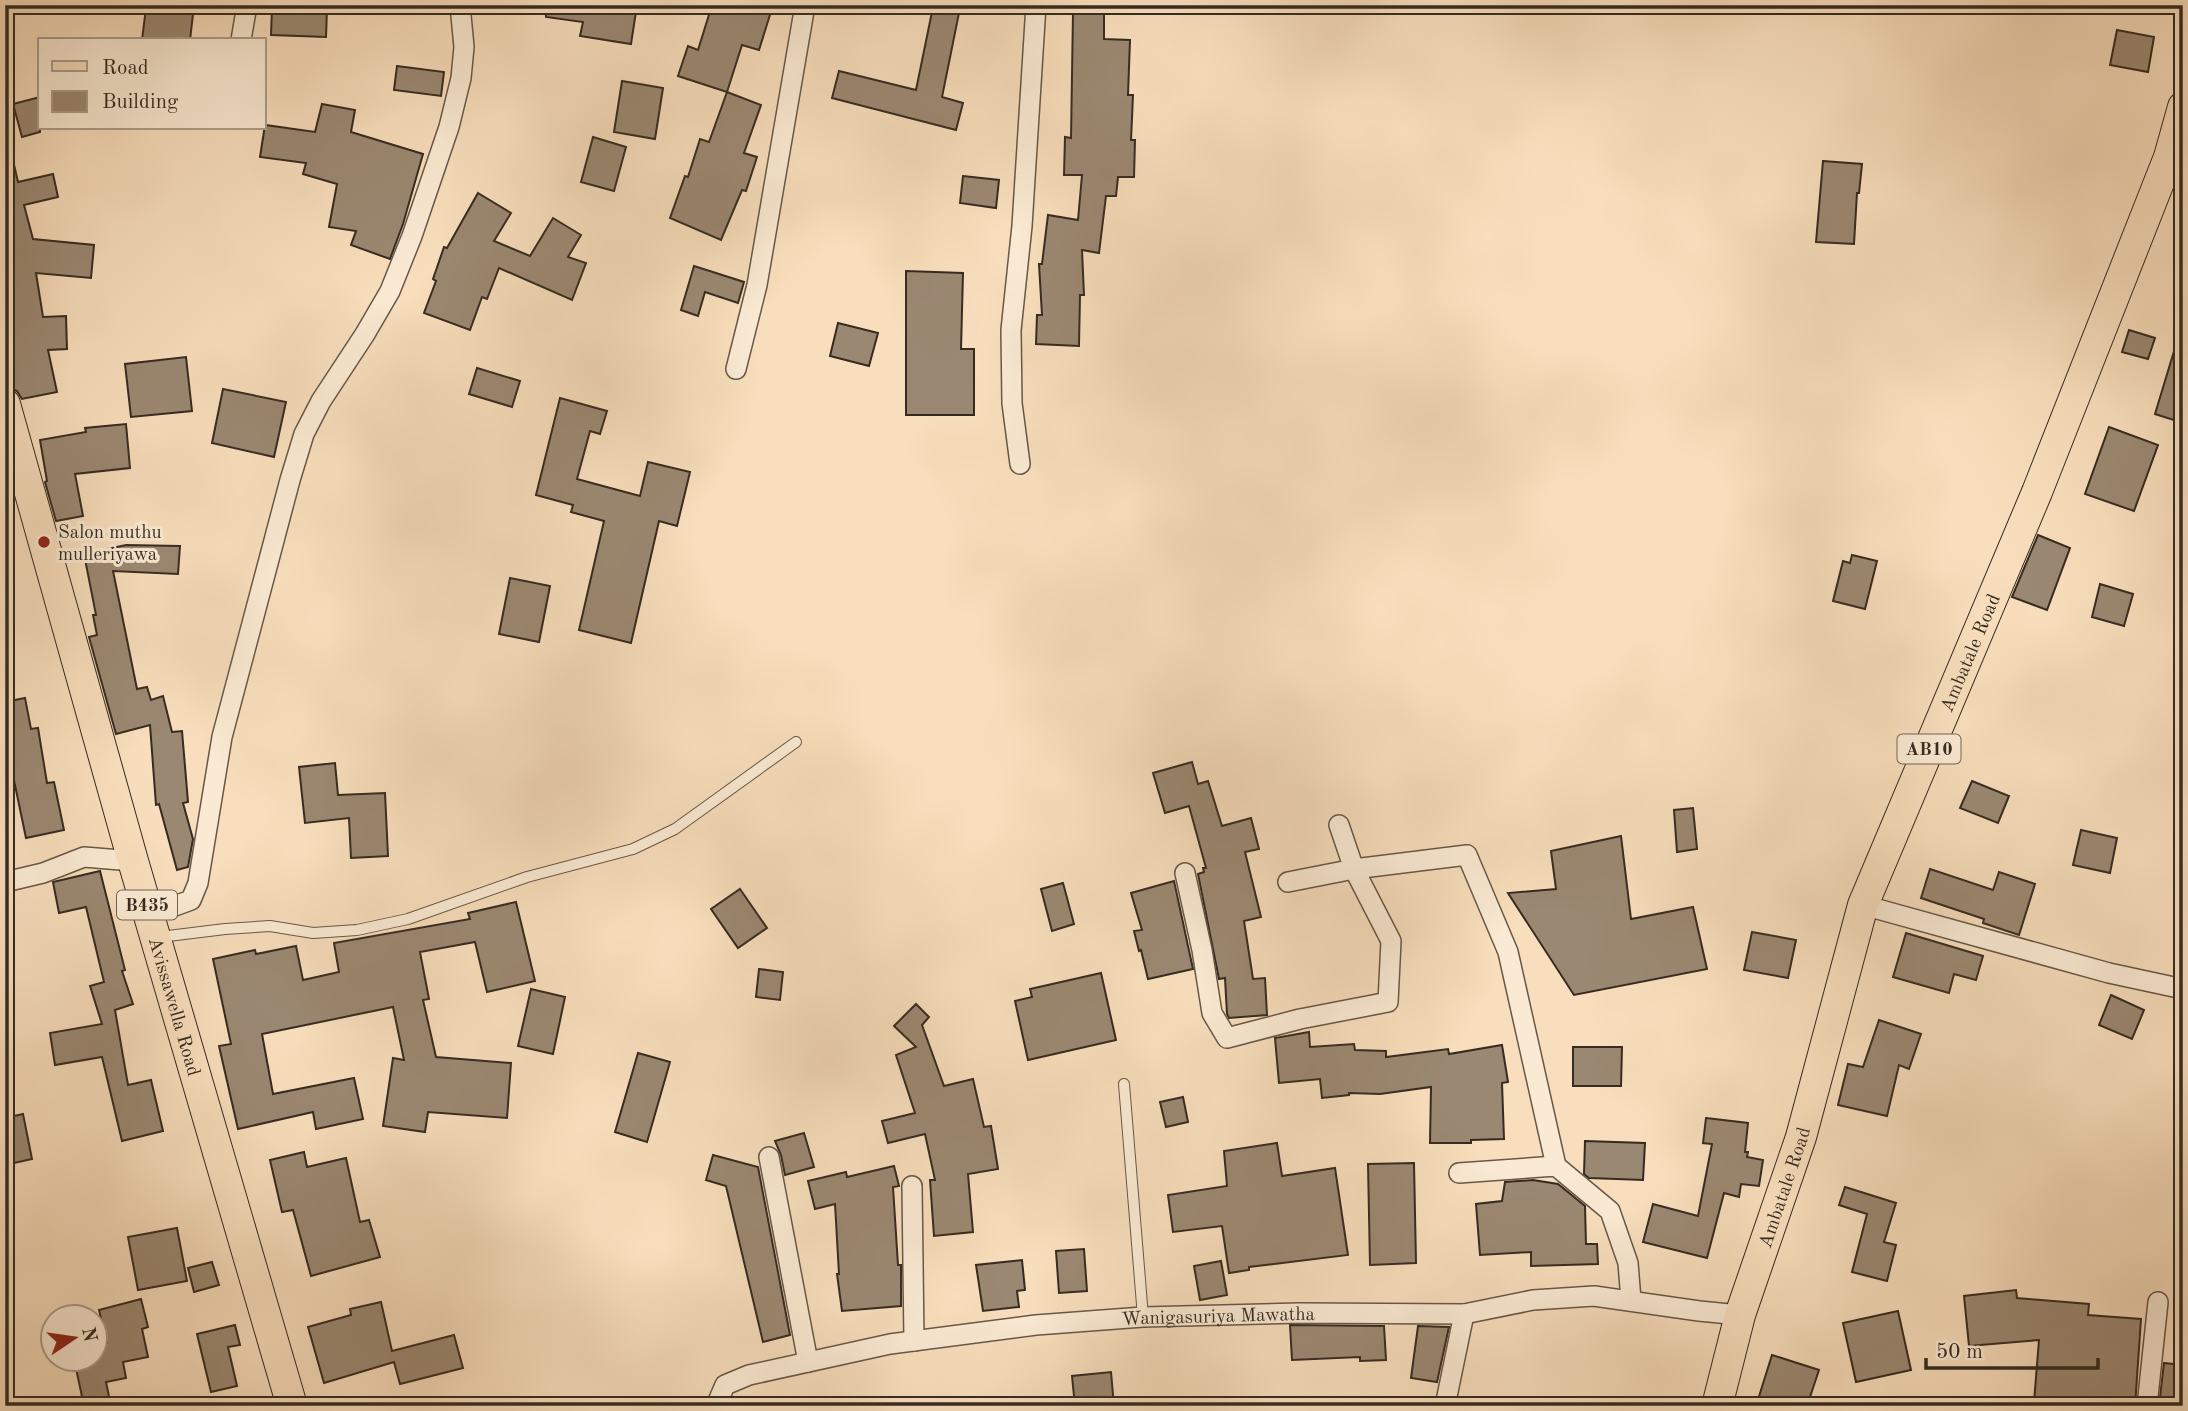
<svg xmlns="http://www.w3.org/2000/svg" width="2188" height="1411" viewBox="0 0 2188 1411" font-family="'Old Standard TT',serif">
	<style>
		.building { fill: #9b8872; stroke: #362b21; stroke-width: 2 }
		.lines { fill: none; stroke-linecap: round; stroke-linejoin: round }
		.lane-casing { stroke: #665848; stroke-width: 12 }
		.street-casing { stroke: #665848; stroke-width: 22 }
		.primary-casing { stroke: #362b21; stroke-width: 32 }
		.lane { stroke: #faead3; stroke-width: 10 }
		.street { stroke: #faead3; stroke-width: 19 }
		.primary { stroke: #f8debc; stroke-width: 30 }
		.poi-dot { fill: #8f2418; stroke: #faead3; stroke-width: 2.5 }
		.labels { text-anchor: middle; stroke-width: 6; stroke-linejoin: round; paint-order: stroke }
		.shield { fill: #faead3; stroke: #716456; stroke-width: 2 }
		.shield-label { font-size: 18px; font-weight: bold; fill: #362b21 }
		.poi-label { font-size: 19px; fill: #362b21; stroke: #faead3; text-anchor: start }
		.street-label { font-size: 19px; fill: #362b21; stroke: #faead3 }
	</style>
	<rect width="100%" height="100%" fill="#f8debc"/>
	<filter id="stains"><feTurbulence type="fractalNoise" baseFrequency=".00286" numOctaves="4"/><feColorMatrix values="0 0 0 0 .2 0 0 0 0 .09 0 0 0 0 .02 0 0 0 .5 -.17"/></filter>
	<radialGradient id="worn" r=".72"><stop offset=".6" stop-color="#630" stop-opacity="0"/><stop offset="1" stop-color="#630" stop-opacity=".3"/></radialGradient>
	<g class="building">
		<path d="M546 5H637L631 44 580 36 583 22 546 17Z"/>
		<path d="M712 5H773L759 50 742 45 727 92 678 76 688 46 698 50Z"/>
		<path d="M272 7 327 9 326 37 271 35Z"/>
		<path d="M933 7 959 13 942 97 963 103 956 130 832 98 839 71 916 90Z"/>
		<path d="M146 8 193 14 190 40H142Z"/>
		<path d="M1073 12H1104V39L1130 40 1128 95H1133L1131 140H1135L1134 177H1118L1116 196H1106L1099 253 1082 250 1084 295H1080L1079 346 1036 344 1037 315H1042L1039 264H1042L1048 215 1078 220 1082 175H1064L1065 137 1071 138Z"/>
		<path d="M2117 30 2154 37 2148 72 2110 65Z"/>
		<path d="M397 66 444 72 441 96 394 90Z"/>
		<path d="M622 81 663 88 655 139 614 132Z"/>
		<path d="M727 92 761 105 744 153 757 157 746 191 742 190 721 240 670 218 685 176 688 177 700 139 709 142Z"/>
		<path d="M40 97V132L22 137 13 104Z"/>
		<path d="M322 104 355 110 351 132 423 154 403 224 390 259 351 245 356 231 329 227 337 184 303 174 306 163 260 157 265 125 315 132Z"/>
		<path d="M593 137 626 147 614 191 581 182Z"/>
		<path d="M12 156 18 182 53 174 58 197 24 205 33 239 94 245 91 278 36 273 43 317 66 316 67 349 48 350 57 392 22 399 17 391 8 387 5 372V157Z"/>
		<path d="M1823 161 1862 164 1859 193H1857L1854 244 1816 242Z"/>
		<path d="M963 176 999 180 996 208 960 203Z"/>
		<path d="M478 193 511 213 494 241 530 256 553 218 581 235 568 257 586 263 572 300 499 268 487 299 482 297 470 330 424 313 436 281 433 279 444 247 447 248Z"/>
		<path d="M694 266 744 282 738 303 705 292 698 316 681 310Z"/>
		<path d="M906 271 963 273 961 349H974V415H906Z"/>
		<path d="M838 323 878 333 869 366 830 356Z"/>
		<path d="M2129 330 2155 338 2148 359 2122 352Z"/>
		<path d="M2178 338 2183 339V423L2155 414Z"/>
		<path d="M186 357 192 411 131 417 125 364Z"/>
		<path d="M477 368 520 381 512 407 469 394Z"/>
		<path d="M223 389 286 402 274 457 212 443Z"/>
		<path d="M560 398 607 411 600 434 590 431 577 479 640 496 648 462 690 472 677 526 659 521 631 643 579 630 604 521 571 512 573 505 536 495Z"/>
		<path d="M126 424 130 468 75 474 83 516 56 521 45 482 47 481 40 440 86 432 85 428Z"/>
		<path d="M2109 427 2158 445 2134 511 2085 494Z"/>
		<path d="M2038 535 2070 548 2047 610 2012 597Z"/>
		<path d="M126 545 180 546 178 574 113 571 137 689 147 687 151 700 163 696 172 732 182 731 188 802 183 803 193 839 188 867 177 870 159 804 156 805 150 725 116 734 89 637 97 635 93 615H96L84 554Z"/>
		<path d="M1852 555 1877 561 1865 609 1833 601 1843 561 1850 563Z"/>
		<path d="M510 578 550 586 539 642 499 634Z"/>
		<path d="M2100 584 2133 594 2124 626 2092 617Z"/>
		<path d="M25 698 31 729 38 728 47 783 54 782 64 830 26 838 11 766 5 767V702Z"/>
		<path d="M1192 762 1198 784 1208 781 1222 826 1251 818 1259 849 1245 852 1261 917 1244 921 1253 979 1265 978 1267 1015 1229 1018 1227 1014 1225 978 1219 979 1198 874 1204 872 1203 868H1206L1189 806 1165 813 1153 773Z"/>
		<path d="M335 763 338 795 385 793 388 856 351 858 349 818 305 823 299 767Z"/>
		<path d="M1972 781 2009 796 1998 823 1960 808Z"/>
		<path d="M1693 808 1697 849 1677 852 1674 810Z"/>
		<path d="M2081 830 2117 838 2110 873 2073 865Z"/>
		<path d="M1621 836 1631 919 1693 907 1707 969 1574 995 1508 893 1556 889 1551 851Z"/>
		<path d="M1930 869 1993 890 1999 872 2035 884 2019 935 1983 923 1984 919 1921 898Z"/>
		<path d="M100 871 125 970 122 971 133 1004 115 1010 128 1085 151 1080 163 1131 122 1141 102 1057 55 1065 50 1033 102 1024 90 986 104 982 86 907 59 913 53 882Z"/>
		<path d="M1174 881 1193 969 1148 979 1141 950 1139 951 1134 931 1142 930 1131 893Z"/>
		<path d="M1063 883 1074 924 1052 931 1041 889Z"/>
		<path d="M740 889 767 928 738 948 711 909Z"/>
		<path d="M516 902 535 981 487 992 475 942 420 952 429 999 423 1000 436 1057 511 1063 507 1118 428 1112 425 1132 383 1126 393 1058 404 1060 393 1007 262 1034 273 1094 354 1078 363 1119 316 1129 313 1112 238 1129 219 1046 231 1044 213 959 255 950 256 954 296 946 303 980 339 972 334 943 470 919 468 913Z"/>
		<path d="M1752 932 1796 940 1788 978 1744 970Z"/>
		<path d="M1906 933 1983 956 1976 980 1954 974 1949 993 1893 977Z"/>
		<path d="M759 969 783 972 780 1000 756 997Z"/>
		<path d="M1101 973 1116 1040 1028 1060 1015 1001 1032 997 1030 989Z"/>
		<path d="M531 989 565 997 553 1054 518 1046Z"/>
		<path d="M2111 995 2144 1010 2132 1039 2099 1025Z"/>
		<path d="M916 1004 929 1017 922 1025 944 1086 973 1079 984 1127 991 1126 998 1169 968 1174 973 1232 934 1236 930 1180H935L925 1134 888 1143 882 1121 915 1113 896 1055 916 1047 894 1026Z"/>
		<path d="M1879 1020 1921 1034 1909 1069 1899 1065 1887 1116 1838 1105 1848 1064 1863 1067Z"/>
		<path d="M1309 1032 1310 1047 1354 1044 1355 1050 1386 1051V1057L1448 1049 1449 1054 1502 1045 1508 1082 1502 1083 1504 1139 1471 1140V1143H1430L1431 1087 1380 1094 1349 1093V1095L1322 1098 1320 1079 1279 1083 1275 1038Z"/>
		<path d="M1573 1047H1622L1621 1086H1573Z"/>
		<path d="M638 1053 670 1062 647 1142 615 1132Z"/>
		<path d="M1183 1097 1188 1122 1166 1127 1160 1102Z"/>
		<path d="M23 1114 32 1159 5 1165V1118Z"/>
		<path d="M1706 1118 1748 1123 1745 1152H1748L1747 1157 1763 1160 1759 1186 1741 1184 1739 1197 1724 1193 1707 1258 1643 1242 1653 1204 1698 1216 1712 1144 1703 1143Z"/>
		<path d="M804 1133 814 1167 785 1175 781 1155 775 1141Z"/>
		<path d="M1585 1141 1645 1143 1643 1180 1589 1178 1584 1174Z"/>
		<path d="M1277 1143 1282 1176 1335 1168 1348 1255 1249 1267V1270L1229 1273 1222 1226 1173 1232 1168 1195 1227 1186 1224 1151Z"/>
		<path d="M304 1152 307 1167 346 1158 360 1222 369 1220 380 1257 311 1276 293 1210 282 1212 270 1160Z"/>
		<path d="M713 1155 758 1167 790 1335 763 1342 726 1186 706 1180Z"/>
		<path d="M1414 1163 1416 1263 1370 1265 1368 1164Z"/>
		<path d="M894 1166 899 1186 893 1187 898 1265H901V1306L842 1311 837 1274H839L835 1204 815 1209 808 1181 846 1172 847 1177Z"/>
		<path d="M1533 1180 1558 1184 1585 1206 1586 1244H1597L1598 1264 1531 1266V1252L1480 1255 1476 1204 1502 1201 1505 1182Z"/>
		<path d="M1845 1187 1896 1203 1884 1242 1896 1245 1887 1281 1852 1272 1867 1214 1839 1205Z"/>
		<path d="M177 1228 187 1281 138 1290 128 1237Z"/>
		<path d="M1084 1249 1087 1291 1059 1293 1056 1251Z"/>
		<path d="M1022 1260 1025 1290 1017 1291 1019 1307 983 1311 976 1265Z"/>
		<path d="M1221 1261 1227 1295 1200 1300 1194 1266Z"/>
		<path d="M212 1262 219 1285 194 1292 188 1268Z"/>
		<path d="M2016 1290 2017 1298 2089 1304 2088 1315 2141 1319 2135 1406H2082L2034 1402 2039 1340 1969 1346 1964 1296Z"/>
		<path d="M141 1299 148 1327 142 1329 148 1357 123 1362 126 1378 106 1382 111 1406H84L74 1359H94V1345L107 1343 99 1310Z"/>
		<path d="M381 1302 392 1351 454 1335 463 1368 400 1384 394 1362 324 1383 308 1327 351 1315 350 1309Z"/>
		<path d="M1898 1311 1911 1370 1856 1382 1843 1323Z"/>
		<path d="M235 1325 240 1345 228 1347 237 1386 211 1392 197 1334Z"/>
		<path d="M1290 1325 1384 1326 1386 1360 1360 1361V1357L1292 1360Z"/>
		<path d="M1418 1326 1449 1327 1437 1382 1411 1378Z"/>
		<path d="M1772 1355 1819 1370 1807 1406H1756Z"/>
		<path d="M2164 1363 2183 1365V1406H2159Z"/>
		<path d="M1111 1372 1114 1406H1075L1072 1376Z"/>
	</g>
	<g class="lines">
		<defs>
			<g id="lane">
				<path d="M160 937 225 929 270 926 313 933 357 930 408 919 527 877 633 849 675 829 796 742"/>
				<path d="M1124 1084 1143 1317"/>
			</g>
			<g id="street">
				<path d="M241 40 247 5"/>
				<path d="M736 369 757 285 805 5"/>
				<path d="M1020 464 1012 403 1011 330 1022 226 1036 5"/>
				<path d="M1185 873 1202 950 1212 1013 1227 1038 1300 1019 1388 1002 1391 941 1354 869 1339 825"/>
				<path d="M5 882 43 873 84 857 133 861"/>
				<path d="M1288 882 1354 869 1467 855 1508 952 1556 1166"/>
				<path d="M1863 905 2109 973 2183 989"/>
				<path d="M148 908 172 907 191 900 198 883 222 737 290 480 304 434 321 401 365 334 390 291 412 236 449 127 461 78 464 47 460 5"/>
				<path d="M769 1157 808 1362"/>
				<path d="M1459 1173 1556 1166 1610 1211 1628 1263 1631 1300"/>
				<path d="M912 1186 914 1341"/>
				<path id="s1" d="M716 1406 725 1385 749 1375 890 1344 1036 1325 1143 1317 1299 1313 1464 1314 1533 1300 1594 1296 1699 1311 1740 1315"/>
				<path d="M1445 1406 1464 1314"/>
				<path d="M2147 1406 2158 1302"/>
			</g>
			<g id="primary">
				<path id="s2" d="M5 404 133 861 292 1406"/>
				<path id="s3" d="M1717 1406 1740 1315 1801 1137 1863 905 2037 492 2169 157 2183 107"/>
			</g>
		</defs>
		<use href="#lane" class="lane-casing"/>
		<use href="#street" class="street-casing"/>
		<use href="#primary" class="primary-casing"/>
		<use href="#lane" class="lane"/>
		<use href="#street" class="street"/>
		<use href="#primary" class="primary"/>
	</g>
	<circle class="poi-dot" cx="44" cy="542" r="7"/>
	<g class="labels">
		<g class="shield">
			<rect x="1897.5" y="734.5" width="63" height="29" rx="5"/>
			<rect x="117" y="890.5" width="60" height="29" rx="5"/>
		</g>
		<g class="shield-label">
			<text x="1929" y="755">AB10</text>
			<text x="147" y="911">B435</text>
		</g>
		<g class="poi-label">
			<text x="58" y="538">Salon muthu<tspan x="58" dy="22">mulleriyawa</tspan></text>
		</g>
		<g class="street-label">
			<text dy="7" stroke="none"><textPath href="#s3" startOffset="796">Ambatale Road</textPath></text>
			<text dy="7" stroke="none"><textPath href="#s2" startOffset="626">Avissawella Road</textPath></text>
			<text dy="7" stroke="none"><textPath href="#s3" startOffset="229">Ambatale Road</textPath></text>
			<text dy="7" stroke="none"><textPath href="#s1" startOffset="523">Wanigasuriya Mawatha</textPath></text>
		</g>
	</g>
	<rect width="2188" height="1411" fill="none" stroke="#f8debc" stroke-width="28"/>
	<rect x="7" y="7" width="2174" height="1397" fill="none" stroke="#362b21" stroke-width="3.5"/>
	<rect x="14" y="14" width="2160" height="1383" fill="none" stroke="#362b21" stroke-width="2"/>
	<rect x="38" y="38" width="228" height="91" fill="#faead3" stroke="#ac9e8c" stroke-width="2"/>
	<rect x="52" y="61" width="35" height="10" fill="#f8debc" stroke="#ac9e8c" stroke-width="2"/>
	<text x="102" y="74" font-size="21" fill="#362b21">Road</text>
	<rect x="52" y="91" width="35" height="21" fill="#9b8872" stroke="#ac9e8c" stroke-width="2"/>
	<text x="102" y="108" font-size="21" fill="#362b21">Building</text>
	<g transform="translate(74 1338) rotate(77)"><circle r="33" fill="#faead3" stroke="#ac9e8c" stroke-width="2"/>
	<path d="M0-5L12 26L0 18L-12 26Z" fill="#8f2418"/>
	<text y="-10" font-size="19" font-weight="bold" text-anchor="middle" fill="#362b21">N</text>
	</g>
	<path d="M1926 1358v10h172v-10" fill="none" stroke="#362b21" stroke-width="3.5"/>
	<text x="1936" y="1358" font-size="21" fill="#362b21" stroke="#faead3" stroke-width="5" paint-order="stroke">50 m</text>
	<rect width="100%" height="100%" filter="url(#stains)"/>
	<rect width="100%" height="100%" fill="url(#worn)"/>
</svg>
